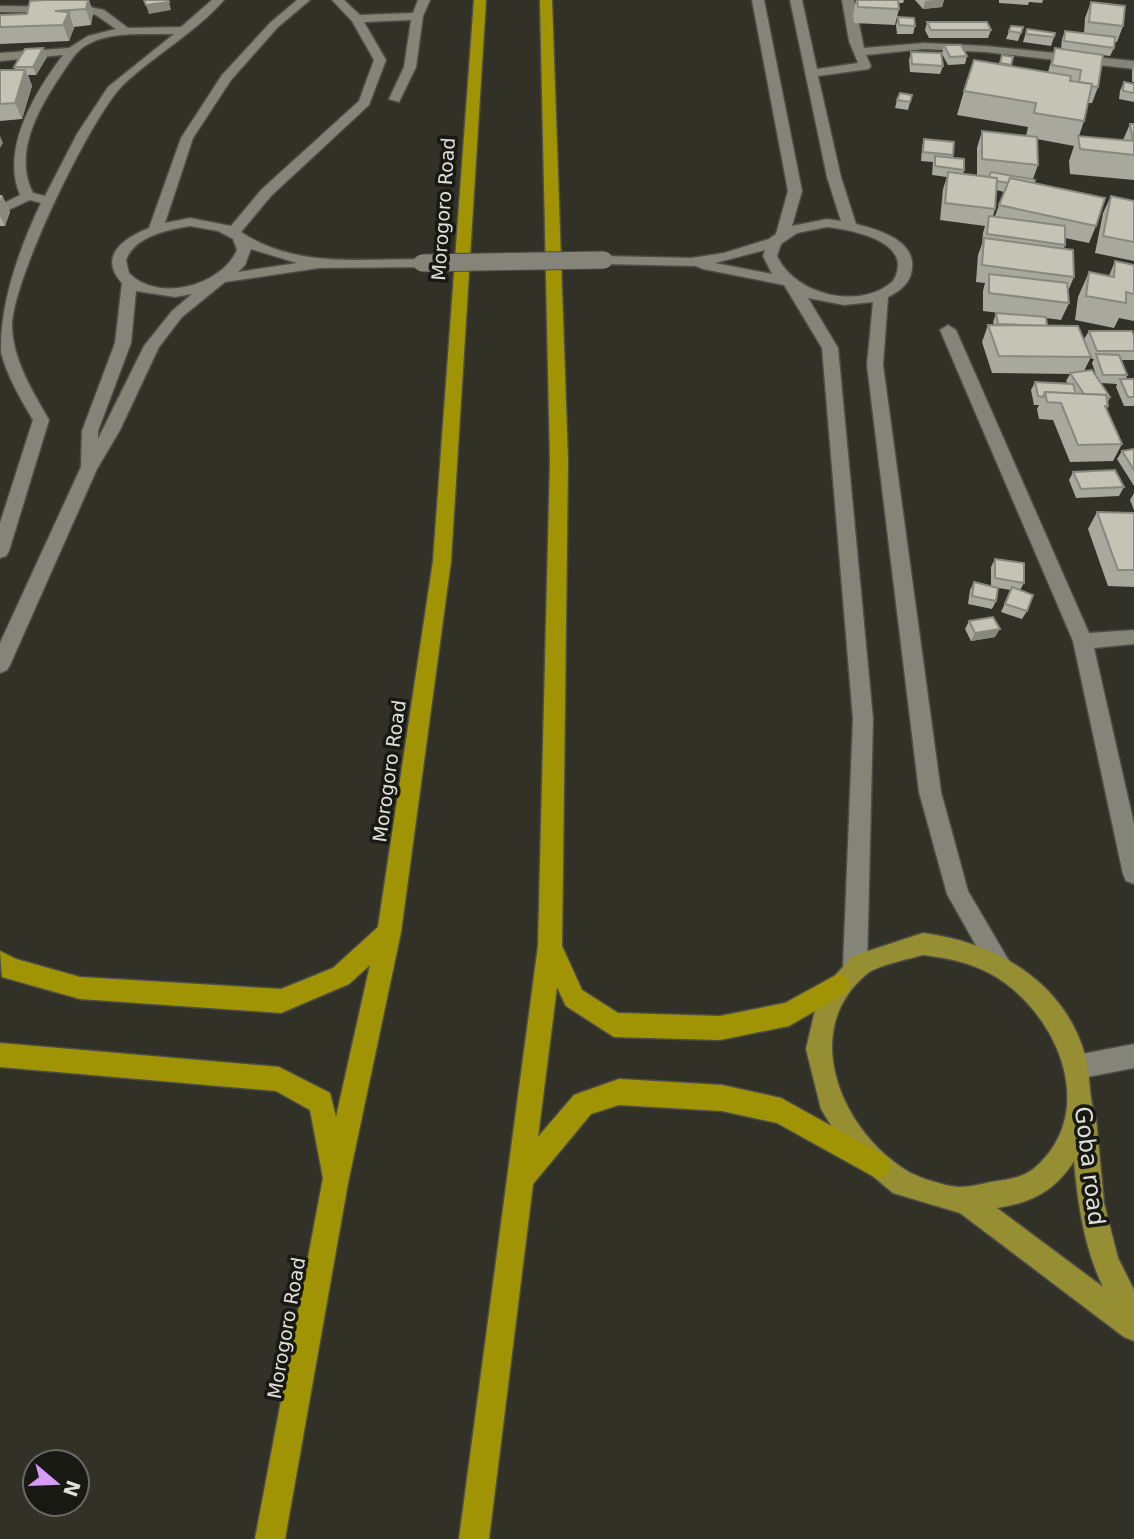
<svg xmlns="http://www.w3.org/2000/svg" width="1134" height="1539" viewBox="0 0 1134 1539" font-family="'DejaVu Sans',sans-serif">
	<style>
		.lines { fill: none; stroke-linecap: round; stroke-linejoin: round }
		.minor-casing { stroke: #4d4d45; stroke-width: 3 }
		.major-casing { stroke: #4d4d45; stroke-width: 3 }
		.highway-casing { stroke: #4d4d45; stroke-width: 3 }
		.minor { fill: #858478; fill-rule: evenodd }
		.major { fill: #968e32; fill-rule: evenodd }
		.highway { fill: #a19404; fill-rule: evenodd }
		.minor-bridge-casing { stroke: #4d4d45; stroke-width: 19; stroke-linecap: butt }
		.minor-bridge { stroke: #858478; stroke-width: 17 }
		.wall { fill: #a9a89d; fill-rule: evenodd }
		.shaded-wall { fill: #89887f }
		.building { fill: #c4c3b6; stroke: #89887f; stroke-width: 2 }
		.labels { text-anchor: middle; stroke-width: 7; stroke-linejoin: round; paint-order: stroke }
		.street-label { font-size: 19px; fill: #e0e0da; stroke: #191914 }
		.near-street-label { font-size: 23px; fill: #e0e0da; stroke: #191914 }
	</style>
	<rect width="100%" height="100%" fill="#323127"/>
	<g class="lines">
		<defs>
			<g id="minor">
				<path d="M212 0H224C194 34 154 55 122 86 90 119 11 282 12 327 13 360 33 392 49 420L9 551 6 556 0 558V523L33 420C20 398 7 376 1 352 0 301 20 247 41 203L30 200 0 214V205L20 195C0 148 36 91 63 55L0 61V53L69 48 88 36 116 29 96 15 90 13 0 12V6L90 7 104 10 128 28 181 27ZM145 34H174L108 87 77 134 45 196 33 193C13 154 38 110 59 78 66 68 73 55 82 48 100 35 124 34 145 34Z"/>
				<path d="M297 0H310L278 27 231 80 193 138 165 223 190 218 231 226 261 190 359 101 374 60 352 21 332 0H344L360 15 413 13 418 0H430L423 16 416 67 399 102 389 99 404 67 411 20 364 22 386 60 369 105 271 196 241 232C294 268 360 259 422 259L429 263 422 267 319 268 225 282 182 317 159 347 120 430 97 469 10 665 7 670 0 673V643L81 467 82 431 115 343 122 283C97 255 125 238 149 228L181 138 222 75 270 23ZM190 226 218 231 233 239 237 250C221 286 158 303 129 273L126 260C135 236 167 230 190 226ZM251 249 297 263 238 272 245 265ZM136 291 175 297 192 294 172 311 144 346 98 439V431L131 343Z"/>
				<path d="M752 0H764L802 191 792 226 827 219 841 221 827 177 790 0H802L817 69 858 63 849 41 842 0H854L864 48 924 43 986 46 1134 61V69L986 52 924 49 866 55 871 66 869 69 818 76 841 177 856 224C879 230 920 241 911 274 908 285 898 292 888 297L883 365 941 792 968 891 1012 966 1008 974 1000 977 992 974 947 894 919 792 867 365 873 302 844 305 808 298 838 348 873 719 867 967 863 975 855 978 847 975 843 967 853 719 822 348 784 285 703 269 696 266 604 264 597 260 604 256 691 258 724 253 769 239 776 234 788 191ZM827 227C853 230 916 242 893 281 860 311 795 295 777 256L781 244 797 233ZM765 250 763 256 772 274 715 263Z"/>
				<path d="M948 325 956 330 1089 633 1134 630V644L1094 648 1134 824V884L1126 881 1123 874 1073 641 940 330Z"/>
				<path d="M1134 1044V1068L1077 1079 1068 1076 1065 1067 1068 1058 1077 1055Z"/>
			</g>
			<path id="major" d="M923 933C995 942 1064 981 1085 1055 1091 1076 1088 1099 1096 1118L1104 1203 1118 1258 1134 1290V1341L1124 1337 960 1213 893 1193 850 1157 821 1109 806 1049 819 993 853 956ZM923 955C947 958 968 962 989 973 1053 1007 1100 1105 1039 1164 1025 1178 1010 1179 991 1182 981 1184 970 1187 960 1187 947 1187 920 1178 909 1172 842 1133 797 1030 868 973 879 965 909 959 923 955ZM1074 1161C1078 1205 1084 1247 1103 1287L997 1208C1031 1203 1055 1191 1074 1161Z"/>
			<g id="highway">
				<path d="M474 0H486L451 561 401 932 348 1183 285 1539H255L323 1178 310 1110 276 1091 0 1067V1043L279 1067 330 1093 336 1117 370 965 349 984 281 1013 80 999 2 977 0 951 16 959 80 977 281 989 333 968 378 927 433 561Z"/>
				<path d="M540 0H552L568 461 562 946 582 990 618 1013 720 1016 785 1003 838 974 846 977 850 985 846 993 789 1026 720 1040 614 1037 566 1006 557 987 538 1137 574 1095 619 1079 722 1085 781 1098 887 1157 891 1166 887 1175 878 1179 777 1123 722 1111 619 1105 591 1114 533 1184 489 1539H459L538 946 550 461Z"/>
			</g>
		</defs>
		<use href="#minor" class="minor-casing"/>
		<use href="#major" class="major-casing"/>
		<use href="#highway" class="highway-casing"/>
		<use href="#minor" class="minor"/>
		<use href="#major" class="major"/>
		<use href="#highway" class="highway"/>
		<defs>
			<path id="minor-bridge" d="M422 263 604 260"/>
		</defs>
		<use href="#minor-bridge" class="minor-bridge-casing"/>
		<use href="#minor-bridge" class="minor-bridge"/>
	</g>
	<g class="wall">
		<path d="M45 0H89L93 13 91 25 74 27V28L69 41 0 44V27L27 14Z"/>
		<path d="M856 0H904L903 3H898L899 9 895 25 854 23 853 15Z"/>
		<path d="M915 0H944L942 7 923 9Z"/>
		<path d="M999 0H1043L1042 3 1029 2 1028 5 999 3Z"/>
		<path d="M1091 2 1123 26 1117 42H1114V48L1110 56 1078 52 1098 87 1092 103H1088L1084 121 1079 136 1123 140 1130 124H1134V180L1070 174 1069 161 1074 146 1037 139 1038 165 1033 179 1034 183 1096 226 1089 243 1065 238V245L1064 249 1074 277 1068 291 1069 303 1061 320 1046 318 1047 326 1091 357 1084 371 1097 378 1092 363 1094 359H1092L1084 339 1089 331 1134 336V360H1121L1127 375 1126 379H1134V406H1124L1116 387 1117 384 1101 383 1110 397 1108 402V406L1107 409 1122 444 1113 461 1070 462 1053 420 1039 419 1037 409 1039 405H1034L1031 390 1035 382 1068 384 1066 381 1070 374 992 373 982 342 988 325H994L993 322 996 313 1016 315 983 311V291L985 283 976 282 978 255 982 244 983 233 985 226 940 220 943 189 947 177 932 175 933 162 921 161 922 148 924 139 953 155V158L964 170 963 174 977 176V148L982 131 1026 136 1028 127 957 115 964 91 999 65 1002 55 1013 57 1011 66 1048 72 1055 48 1061 49 1062 39 1065 31 1084 33 1085 18ZM996 190 1004 192 995 216H993L995 209Z"/>
		<path d="M898 17 915 26 913 34H897L896 25Z"/>
		<path d="M927 22 991 30 988 38H929L925 30Z"/>
		<path d="M1011 26 1023 27 1018 41 1006 39Z"/>
		<path d="M1027 29 1054 37 1051 46 1023 42Z"/>
		<path d="M944 45 967 56 965 64 948 65 942 54Z"/>
		<path d="M43 48 47 57 36 75H28L32 86 22 119 0 121V70H15L14 67Z"/>
		<path d="M911 52 943 66 940 74 910 72 909 60Z"/>
		<path d="M1134 65V82H1132V71Z"/>
		<path d="M1124 82 1134 84V102L1119 99 1120 91Z"/>
		<path d="M912 95 908 110 895 108 897 100Z"/>
		<path d="M0 195H2L10 212 5 226H0Z"/>
		<path d="M1111 196 1134 201V261L1095 253 1103 213Z"/>
		<path d="M1115 261 1134 265V321L1119 318 1114 328 1075 320 1078 297 1089 272 1109 276Z"/>
		<path d="M1134 449V486L1117 459 1122 451Z"/>
		<path d="M1073 472 1124 487 1119 496 1076 498 1069 480Z"/>
		<path d="M1134 493V510L1130 500Z"/>
		<path d="M1097 512 1134 513V587L1108 586 1088 529Z"/>
		<path d="M995 559 1024 583 1020 590 1027 611 1022 619 1001 612 1011 590 992 587 996 601 992 609 968 604 970 590 974 582 991 586V567Z"/>
		<path d="M969 621 995 637 971 641 965 629Z"/>
	</g>
	<g class="shaded-wall">
		<path d="M88 0H89L93 13 91 25 86 9Z"/>
		<path d="M935 0H944L942 7 923 9 925 1Z"/>
		<path d="M169 2 171 10 149 14 146 5Z"/>
		<path d="M69 12 74 28 69 41 63 25Z"/>
		<path d="M43 48 47 57 36 75 33 67Z"/>
		<path d="M25 70 32 86 22 119 15 103Z"/>
		<path d="M0 136 3 143 0 148Z"/>
		<path d="M2 195 10 212 5 226 0 216V201Z"/>
		<path d="M1000 629 995 637 971 641 975 633Z"/>
	</g>
	<g class="building">
		<path d="M45 0H88L86 9 55 11 69 12 63 25 0 27V15L27 14 30 1Z"/>
		<path d="M144 0H168L169 2 146 5Z"/>
		<path d="M857 0H898L899 9 858 7Z"/>
		<path d="M1091 2 1125 6 1123 26 1089 22Z"/>
		<path d="M898 17 914 18 915 26 899 25Z"/>
		<path d="M927 22H987L991 30H931Z"/>
		<path d="M1011 26 1023 27 1021 33 1009 31Z"/>
		<path d="M1027 29 1055 33 1054 37 1026 34Z"/>
		<path d="M1065 31 1115 37 1114 48 1064 41Z"/>
		<path d="M944 45H961L967 56 950 57Z"/>
		<path d="M43 48 33 67H14L25 49Z"/>
		<path d="M1055 48 1103 55 1098 87 1091 86 1092 84 1079 82 1081 70 1052 65Z"/>
		<path d="M911 52 941 53 943 66 912 64Z"/>
		<path d="M1002 55 1013 57 1011 65 1000 63Z"/>
		<path d="M974 60 1071 76 1070 81 1092 84 1084 121 1034 113 1036 103 964 91Z"/>
		<path d="M0 70H25L15 103 0 104Z"/>
		<path d="M1124 82 1134 84V93L1123 91Z"/>
		<path d="M900 93 912 95 910 102 897 100Z"/>
		<path d="M1130 124H1134V155L1080 149 1078 136 1133 141Z"/>
		<path d="M982 131 1037 137 1038 165 982 159Z"/>
		<path d="M924 139 954 142 953 155 923 152Z"/>
		<path d="M935 156 964 159V170L935 166Z"/>
		<path d="M948 172 997 178 995 209 945 203Z"/>
		<path d="M991 172 1035 180 1034 183 1010 178 1008 183 997 181V178L989 177Z"/>
		<path d="M1010 178 1105 198 1096 226 999 205Z"/>
		<path d="M1111 196 1134 201V242L1103 236Z"/>
		<path d="M989 216 1065 226V245L987 234Z"/>
		<path d="M984 238 1073 250 1074 277 982 265Z"/>
		<path d="M1115 261 1134 265V294L1126 292V303L1086 296 1089 272 1114 277Z"/>
		<path d="M989 274 1067 283 1069 303 989 293Z"/>
		<path d="M996 313 1046 317 1047 326 1021 325 998 324Z"/>
		<path d="M988 325 1078 326 1091 357 999 356Z"/>
		<path d="M1089 331H1132L1134 336V351H1097Z"/>
		<path d="M1096 354 1119 355 1127 375H1103Z"/>
		<path d="M1092 370 1110 397 1106 398V395L1084 394 1070 373Z"/>
		<path d="M1120 379H1134V397H1128Z"/>
		<path d="M1035 382 1073 384 1076 394 1045 392 1043 397 1038 396Z"/>
		<path d="M1045 392 1106 395 1108 406H1105L1122 444 1078 445 1061 403 1047 402Z"/>
		<path d="M1134 449V470L1122 451Z"/>
		<path d="M1115 470 1124 487 1081 489 1073 472Z"/>
		<path d="M1097 512 1134 513V570H1118Z"/>
		<path d="M995 559 1024 563V583L995 578Z"/>
		<path d="M974 582 998 588 996 601 972 596Z"/>
		<path d="M1012 587 1033 595 1027 611 1005 604Z"/>
		<path d="M993 617 1000 629 975 633 969 621Z"/>
	</g>
	<g class="labels">
		<g class="street-label">
			<text transform="translate(443 209) rotate(-86)" y="7">Morogoro Road</text>
			<text transform="translate(389 771) rotate(-82)" y="7">Morogoro Road</text>
			<text transform="translate(286 1328) rotate(-80)" y="7">Morogoro Road</text>
		</g>
		<g class="near-street-label">
			<text transform="translate(1090 1166) rotate(83)" y="8">Goba road</text>
		</g>
	</g>
	<g transform="translate(56 1483) rotate(109)"><circle r="33" fill="#191914" stroke="#696963" stroke-width="2"/>
	<path d="M0-5L12 26L0 18L-12 26Z" fill="#d89bf8"/>
	<text y="-10" font-size="19" font-weight="bold" text-anchor="middle" fill="#e0e0da">N</text>
	</g>
</svg>
